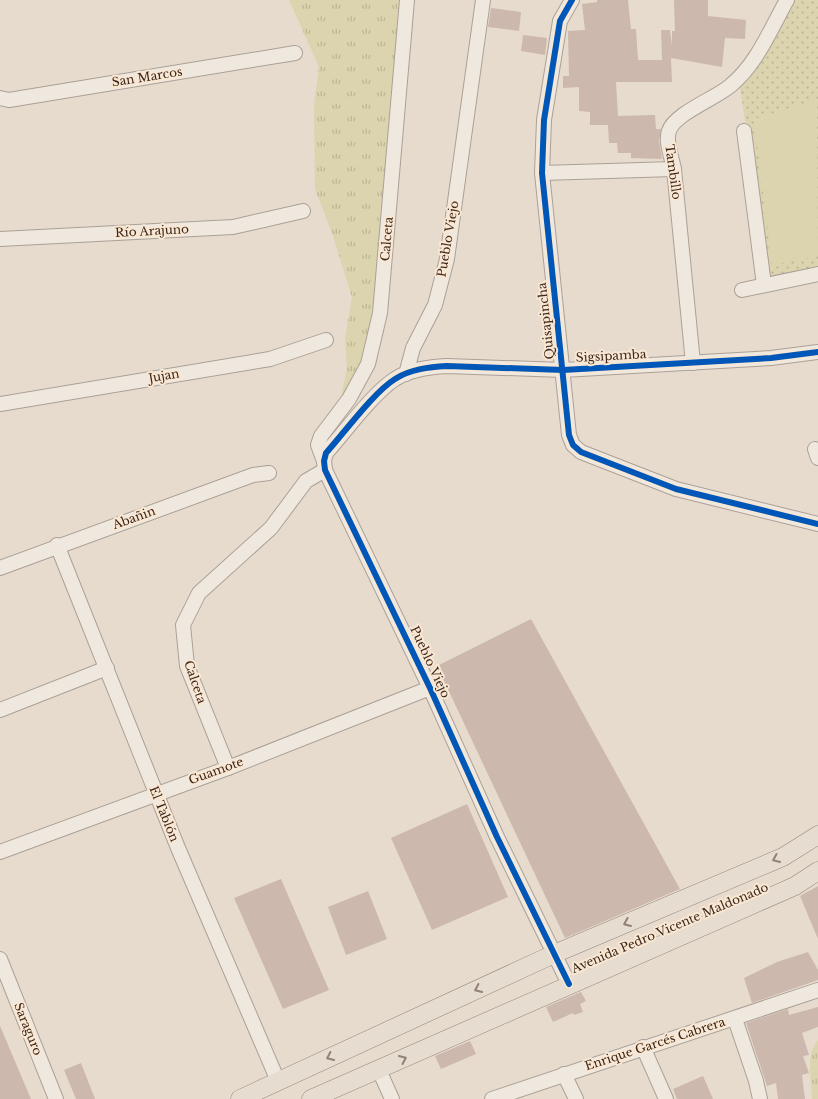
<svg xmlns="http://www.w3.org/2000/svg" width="818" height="1099" viewBox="0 0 818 1099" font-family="'Libre Baskerville',serif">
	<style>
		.grass { fill: url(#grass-tufts) }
		.park { fill: url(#park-dots) }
		.garden { fill: #dbd4ae }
		.building { fill: #ccb8ad }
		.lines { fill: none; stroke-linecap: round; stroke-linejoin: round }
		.minor-casing { stroke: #aca096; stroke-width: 16 }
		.major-casing { stroke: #92867d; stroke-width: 19 }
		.minor { stroke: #efe8df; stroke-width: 14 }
		.major { stroke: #e7dcd0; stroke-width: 18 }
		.cycleway-casing { stroke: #f9e7d2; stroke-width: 9 }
		.cycleway { stroke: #0057b8; stroke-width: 6 }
		.oneway { stroke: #928276 }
		.labels { text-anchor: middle; stroke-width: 4; stroke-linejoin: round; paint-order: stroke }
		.street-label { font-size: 12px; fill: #3c271d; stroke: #f9e7d2 }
	</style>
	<defs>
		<pattern id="grass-tufts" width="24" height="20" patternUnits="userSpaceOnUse" patternTransform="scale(1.25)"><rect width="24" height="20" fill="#dbd4ae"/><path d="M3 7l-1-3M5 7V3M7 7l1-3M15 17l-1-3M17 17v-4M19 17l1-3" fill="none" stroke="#bdb695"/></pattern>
		<pattern id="park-dots" width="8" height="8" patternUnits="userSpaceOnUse" patternTransform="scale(1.25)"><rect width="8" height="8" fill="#dbd4ae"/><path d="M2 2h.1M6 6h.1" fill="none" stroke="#bdb695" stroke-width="1.8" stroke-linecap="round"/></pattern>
	</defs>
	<rect width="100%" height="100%" fill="#e7dbcd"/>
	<g class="grass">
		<path d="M289 0H398L400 4 382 287 367 361 340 403 347 368 345 338 352 297 333 236 315 189 314 105 319 67Z"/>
		<path d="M818 1040V1099H812C812 1081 805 1055 818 1040Z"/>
	</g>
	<path class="park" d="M794 0H818V270L769 279 740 88 776 37Z"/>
	<path class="garden" d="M817 100 818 256 772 265 754 119Z"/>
	<g class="building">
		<path d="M597 0H628L631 29H636L638 60H662L661 30H670L672 46V31H675L674 0H708V16L746 20 745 39 725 38 722 67 671 58 672 82H616L618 116 655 115 656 129H661L659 141 662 159 631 158V153H618L617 143H609L608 125H590V112L579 111V87L563 88V76H569L568 31 585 30 582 4 597 2Z"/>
		<path d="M491 8 521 12 519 31 488 27Z"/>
		<path d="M523 35 547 38 545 55 521 51Z"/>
		<path d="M531 619 680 889 565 938 437 666Z"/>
		<path d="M467 804 508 897 432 930 391 838Z"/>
		<path d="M281 879 329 990 283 1009 234 898Z"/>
		<path d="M818 886V939L800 896Z"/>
		<path d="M368 891 387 939 346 955 328 907Z"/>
		<path d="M808 952 818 970V980L752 1003 744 978 777 962Z"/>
		<path d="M581 992 586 1001 580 1004 583 1012 574 1015 573 1013 553 1022 546 1007Z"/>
		<path d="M818 1007V1027L802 1033 809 1055 803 1056 809 1073 802 1075 805 1099H778L776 1083 767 1086 746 1023 788 1009 789 1015Z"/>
		<path d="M0 1026 31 1099H0Z"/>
		<path d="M470 1041 476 1054 441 1069 435 1056Z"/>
		<path d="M81 1063 95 1099H76L64 1070Z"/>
		<path d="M703 1076 713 1099H677L673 1089Z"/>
	</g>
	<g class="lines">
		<defs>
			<g id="minor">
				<path d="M572 0 560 21 544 120 542 173 569 435 573 445 581 452 676 489 818 524"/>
				<path d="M0 98 9 100 295 53"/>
				<path d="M744 131 764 285"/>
				<path d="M542 173 674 169"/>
				<path d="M0 239 233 227 303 211"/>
				<path d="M742 290 818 274"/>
				<path d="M693 363 674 169C672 158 665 142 669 131 674 114 716 98 730 86 757 64 770 30 787 0"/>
				<path d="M406 374 413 348 435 305 447 259 483 0"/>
				<path d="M0 404 270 359 326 340"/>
				<path d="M815 449 818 458"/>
				<path d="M324 461 318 445 321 436 349 399 368 364 380 313 407 0"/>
				<path d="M57 545 178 848 278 1081"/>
				<path d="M0 568 253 475 269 473"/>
				<path d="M0 710 107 668"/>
				<path d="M228 768 187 666 183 625 199 593 271 528 306 481 325 470"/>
				<path d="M0 852 228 768 430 688"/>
				<path d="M0 959 56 1099"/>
				<path d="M569 984 497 837 430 688 325 470 324 461 326 453C344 433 374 392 395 379 410 369 430 367 447 366L563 370 771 358 818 352"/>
				<path d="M735 1019 756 1081 760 1099"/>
				<path d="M643 1047 666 1099"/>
				<path d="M379 1070 392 1099"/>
				<path d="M564 1074 576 1099"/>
				<path d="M492 1099 818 990"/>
			</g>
			<g id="major">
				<path d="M240 1099 554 954 783 857 818 835"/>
				<path d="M311 1099 795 886 818 871"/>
			</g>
		</defs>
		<use href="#minor" class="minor-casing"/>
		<use href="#major" class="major-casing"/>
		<use href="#minor" class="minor"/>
		<use href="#major" class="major"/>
		<defs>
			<g id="cycleway">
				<path d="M572 0 560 21 544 120 542 173 569 435 573 445 581 452 676 489 818 524"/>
				<path d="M569 984 497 837 430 688 325 470 324 461 326 453C344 433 374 392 395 379 410 369 430 367 447 366L563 370 771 358 818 352"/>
			</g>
		</defs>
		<use href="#cycleway" class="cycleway-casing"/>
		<use href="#cycleway" class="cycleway"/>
	</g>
	<defs><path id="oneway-chevron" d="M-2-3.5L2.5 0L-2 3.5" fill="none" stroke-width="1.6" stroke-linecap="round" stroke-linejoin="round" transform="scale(1.25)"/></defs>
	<g class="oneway">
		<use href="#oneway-chevron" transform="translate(776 859) rotate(156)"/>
		<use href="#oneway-chevron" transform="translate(627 923) rotate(157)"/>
		<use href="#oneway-chevron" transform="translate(478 989) rotate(155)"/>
		<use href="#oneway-chevron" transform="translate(330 1057) rotate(155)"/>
		<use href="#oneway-chevron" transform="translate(403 1059) rotate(-24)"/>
	</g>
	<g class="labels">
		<g class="street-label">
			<text transform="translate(147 77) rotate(-9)" y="4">San Marcos</text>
			<text transform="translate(673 172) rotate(82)" y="4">Tambillo</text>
			<text transform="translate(152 231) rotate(-3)" y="4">Río Arajuno</text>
			<text transform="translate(387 239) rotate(-85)" y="4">Calceta</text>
			<text transform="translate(448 239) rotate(-80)" y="4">Pueblo Viejo</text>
			<text transform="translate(546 321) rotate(-96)" y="4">Quisapincha</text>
			<text transform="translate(611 356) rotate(-3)" y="4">Sigsipamba</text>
			<text transform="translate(164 376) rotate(-10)" y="4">Jujan</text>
			<text transform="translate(134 518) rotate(-20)" y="4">Abañin</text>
			<text transform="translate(430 662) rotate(65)" y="4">Pueblo Viejo</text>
			<text transform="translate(195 682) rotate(71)" y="4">Calceta</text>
			<text transform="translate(216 771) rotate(-20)" y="4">Guamote</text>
			<text transform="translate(164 814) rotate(68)" y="4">El Tablón</text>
			<text transform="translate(670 928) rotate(-23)" y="4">Avenida Pedro Vicente Maldonado</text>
			<text transform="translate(28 1029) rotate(68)" y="4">Saraguro</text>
			<text transform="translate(655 1044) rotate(-18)" y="4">Enrique Garcés Cabrera</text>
		</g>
	</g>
</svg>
